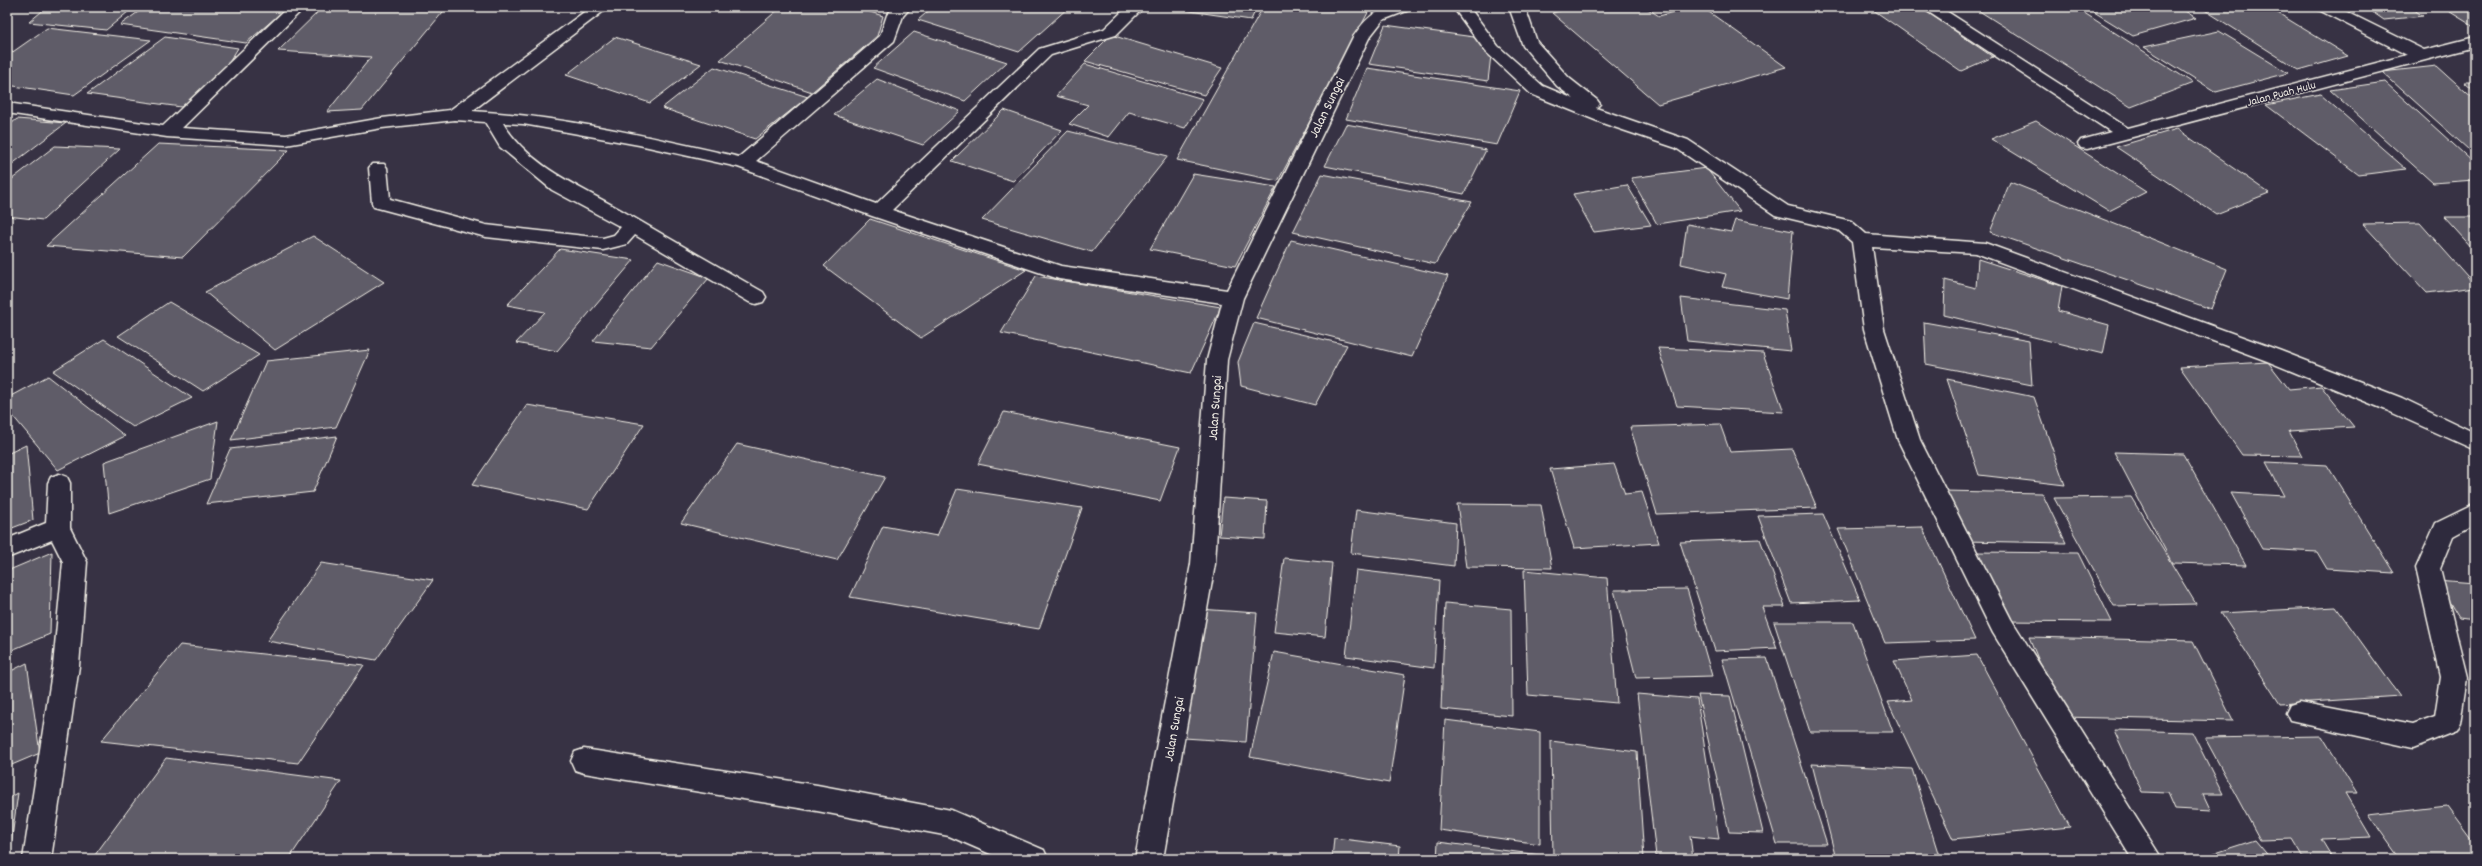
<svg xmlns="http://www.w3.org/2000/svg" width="2482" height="866" viewBox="0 0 2482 866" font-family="Dekko,sans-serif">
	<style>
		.building { fill: #5f5c67; stroke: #f4f1e8 }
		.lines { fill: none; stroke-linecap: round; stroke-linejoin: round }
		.minor-casing { stroke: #f4f1e8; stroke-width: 3 }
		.minor { fill: #2f2a3d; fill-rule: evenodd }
		.labels { text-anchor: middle; stroke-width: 3; stroke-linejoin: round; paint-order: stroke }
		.far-street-label { font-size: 12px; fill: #f4f1e8; stroke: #2f2a3d }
		.street-label { font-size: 14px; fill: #f4f1e8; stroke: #2f2a3d }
	</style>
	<rect width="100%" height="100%" fill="#373244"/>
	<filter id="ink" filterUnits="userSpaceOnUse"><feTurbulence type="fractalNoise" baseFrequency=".025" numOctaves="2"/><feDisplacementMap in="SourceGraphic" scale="8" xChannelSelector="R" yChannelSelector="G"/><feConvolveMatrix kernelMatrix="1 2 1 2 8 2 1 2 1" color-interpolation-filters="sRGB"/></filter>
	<g filter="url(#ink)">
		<g class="building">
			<path d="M47 7H134L106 30 29 22Z"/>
			<path d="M145 7H288L246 43 120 25Z"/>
			<path d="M323 7H447L362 110 327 112 371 57 278 51Z"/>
			<path d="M781 7H854L883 16 877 36 812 92 720 60Z"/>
			<path d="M933 7H1069L1019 52 918 20Z"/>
			<path d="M1185 7H1257L1251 20 1183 10Z"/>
			<path d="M1263 7H1371L1278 181 1177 160Z"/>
			<path d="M1574 7H1645L1659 16 1692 7H1702L1786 67 1658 104 1552 13Z"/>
			<path d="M1869 7H1920L1993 57 1961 71Z"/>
			<path d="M1973 7H2075L2193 83 2131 107Z"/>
			<path d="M2086 7H2179L2196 18 2133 36Z"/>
			<path d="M2200 7H2268L2348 56 2299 70Z"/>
			<path d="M2365 7H2410L2423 16 2384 20Z"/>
			<path d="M2442 7H2475V26H2473Z"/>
			<path d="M1385 25 1474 37 1491 55 1488 81 1369 64Z"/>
			<path d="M47 28 151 40 74 95 7 85V56Z"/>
			<path d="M2219 31 2288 73 2216 92 2144 47Z"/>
			<path d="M914 32 1007 62 965 101 873 68Z"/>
			<path d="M1111 35 1222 68 1204 95 1085 61Z"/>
			<path d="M165 37 238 48 222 74 181 107 87 94Z"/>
			<path d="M615 37 701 64 650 103 566 75Z"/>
			<path d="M1085 64 1203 99 1185 128 1129 112 1109 137 1069 124 1088 105 1056 96Z"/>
			<path d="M2437 66 2475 100V149L2469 150 2382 72Z"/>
			<path d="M714 67 808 97 755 139 662 108Z"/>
			<path d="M1367 68 1520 91 1497 145 1346 119Z"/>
			<path d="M877 79 960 111 923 145 834 115Z"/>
			<path d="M2385 82 2475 164V180L2433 183 2330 90Z"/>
			<path d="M2464 82H2475V92Z"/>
			<path d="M2320 94 2406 169 2359 175 2266 105Z"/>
			<path d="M1004 110 1062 130 1013 181 952 161Z"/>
			<path d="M17 119 66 123 7 168V127Z"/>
			<path d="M2036 121 2146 192 2109 211 1991 139Z"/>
			<path d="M1346 124 1486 150 1464 194 1325 166Z"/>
			<path d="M2177 129 2269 193 2216 214 2116 147Z"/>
			<path d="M1068 131 1168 156 1092 252 982 220Z"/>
			<path d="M158 144 289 150 183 257 46 246Z"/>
			<path d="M55 146 120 149 43 220 7 216V183Z"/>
			<path d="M1706 168 1740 211 1657 224 1631 178Z"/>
			<path d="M1193 174 1276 187 1235 266 1150 249Z"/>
			<path d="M1322 174 1472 202 1435 264 1293 232Z"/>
			<path d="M2010 182 2227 269 2211 309 1990 232Z"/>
			<path d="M1627 185 1651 225 1594 232 1573 194Z"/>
			<path d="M2444 217H2475V251Z"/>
			<path d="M870 219 1026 270 921 338 824 266Z"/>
			<path d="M1735 220 1793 231 1787 299 1722 287 1726 274 1681 264 1687 224 1731 232Z"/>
			<path d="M2420 223 2475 285V287L2427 293 2363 224Z"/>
			<path d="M313 236 384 282 275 350 205 292Z"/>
			<path d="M1291 240 1448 276 1412 357 1256 318Z"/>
			<path d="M560 249 634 260 557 351 516 343 545 312 507 305Z"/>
			<path d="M1978 259 2062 286 2058 311 2109 325 2103 354 1944 315 1945 280 1976 288Z"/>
			<path d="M658 260 709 278 651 347 593 341Z"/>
			<path d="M1036 276 1221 307 1191 373 1001 333Z"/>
			<path d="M1681 298 1785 310 1791 351 1687 341Z"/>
			<path d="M169 302 259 355 203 391 118 336Z"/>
			<path d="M1924 322 2029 341 2032 385 1926 364Z"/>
			<path d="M1254 323 1347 345 1315 405 1241 386 1238 362Z"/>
			<path d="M104 339 192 398 133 427 53 371Z"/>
			<path d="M1658 348 1763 353 1784 412 1677 406Z"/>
			<path d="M370 350 336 427 231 440 266 361Z"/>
			<path d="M2268 362 2289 389 2321 386 2354 427 2289 431 2302 456 2242 455 2180 367Z"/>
			<path d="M48 376 125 436 58 470 7 409V398Z"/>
			<path d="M1947 379 2034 397 2065 485 1979 475Z"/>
			<path d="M527 405 644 424 588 509 472 485Z"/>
			<path d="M1004 412 1180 447 1160 501 978 464Z"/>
			<path d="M218 421 210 479 109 513 104 462Z"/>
			<path d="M1720 424 1730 452 1792 449 1817 508 1657 514 1630 427Z"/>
			<path d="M337 436 313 492 206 504 230 449Z"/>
			<path d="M737 444 885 477 837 560 681 523Z"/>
			<path d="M26 445 33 520 7 530V454Z"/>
			<path d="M2114 452 2183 454 2246 565 2172 563Z"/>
			<path d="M2266 462 2327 465 2394 573 2327 569 2317 552 2262 549 2231 493 2284 496Z"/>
			<path d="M1614 464 1625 494 1642 492 1659 543 1574 548 1550 469Z"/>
			<path d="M957 489 1082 508 1039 629 850 597 883 526 937 536Z"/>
			<path d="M1943 491 2042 493 2066 543 1963 541Z"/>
			<path d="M2131 497 2196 604 2114 606 2054 498Z"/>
			<path d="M1223 498 1267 501 1265 539 1219 536Z"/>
			<path d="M1457 504 1541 505 1552 568 1466 567Z"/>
			<path d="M1356 510 1456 523 1454 566 1351 553Z"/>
			<path d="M1823 514 1860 600 1791 603 1758 516Z"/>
			<path d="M1922 527 1975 640 1885 643 1838 529Z"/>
			<path d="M1760 539 1785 607H1762L1777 648 1715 651 1680 542Z"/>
			<path d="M52 552 50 634 7 652V571Z"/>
			<path d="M1974 552 2078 553 2112 622 2004 621Z"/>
			<path d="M1284 558 1332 563 1325 637 1274 632Z"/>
			<path d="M321 563 433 580 376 660 267 641Z"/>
			<path d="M1356 570 1439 580 1434 668 1346 656Z"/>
			<path d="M1524 570 1607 578 1617 703 1528 695Z"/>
			<path d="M2436 580 2475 583V620L2459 618Z"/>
			<path d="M1687 589 1712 676 1636 678 1614 590Z"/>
			<path d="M1445 603 1511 609 1512 716 1441 709Z"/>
			<path d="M2336 607 2400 696 2280 704 2221 613Z"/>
			<path d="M1199 609 1257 613 1246 742 1184 738Z"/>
			<path d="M1774 622H1853L1893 732H1810Z"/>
			<path d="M2029 637 2193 641 2233 721 2062 717Z"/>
			<path d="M180 645 364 665 298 763 101 741Z"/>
			<path d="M1274 652 1405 675 1389 783 1250 757Z"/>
			<path d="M1977 655 2070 827 1953 839 1888 702 1912 700 1894 661Z"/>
			<path d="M1767 658 1827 844H1777L1722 659Z"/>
			<path d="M27 663 40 753 7 767V673Z"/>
			<path d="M1637 694 1697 699 1719 839 1690 836 1693 859 1656 856Z"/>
			<path d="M1698 695 1730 696 1763 833 1729 832Z"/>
			<path d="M1445 720 1540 732V844L1439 830Z"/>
			<path d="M2114 730 2192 732 2223 794H2203L2211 811 2175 809 2168 793 2142 792Z"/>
			<path d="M2322 736 2357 793H2345L2371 837 2321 839 2333 859H2305L2293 839 2260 840 2205 738Z"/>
			<path d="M1551 741 1637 752 1644 859H1571L1553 857Z"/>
			<path d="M166 758 341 781 289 859H92Z"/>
			<path d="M1812 764 1912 769 1940 859H1836Z"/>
			<path d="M18 793 9 859H7V799Z"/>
			<path d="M2447 806 2475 844V859H2400L2369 815Z"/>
			<path d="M1334 838 1400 846 1399 859H1332Z"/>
			<path d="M2255 840 2271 859H2196Z"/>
			<path d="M1438 842 1548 856V859H1437Z"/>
		</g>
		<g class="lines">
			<defs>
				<g id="minor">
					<path d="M288 7H305L182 128 286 135 382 118 450 110 591 7H609L472 111C562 116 651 137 739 157L880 36 887 15 894 7H911L903 16 894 41 756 161 876 204 1039 49 1104 29 1127 7H1144L1116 35 1051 55 892 210 1061 266 1227 290 1353 37C1371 11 1380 7 1411 7L1409 10 1383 20 1369 38 1243 298 1227 360 1215 564 1163 859H1135L1191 564 1207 360 1222 303 1059 279 872 216 738 167 639 145 523 124 503 123C530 168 583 188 626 213 672 240 717 266 763 292L766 297 763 302 756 304 749 302 635 235 627 244 603 250 486 237 374 207 372 203 369 168 372 164H384L387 168 390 199 486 225 603 238 614 235 621 227 552 190 500 147 485 122 455 120 382 128 286 145 167 137 7 113V103L163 126Z"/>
					<path d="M1453 7H1469L1498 46 1543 86 1574 99 1557 86 1523 46 1509 7H1525L1537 42 1569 78 1597 100 1600 104 1596 108 1688 140 1788 206 1851 221 1866 234 1985 243 2281 351 2402 398 2475 433V450L2386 410 2267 361 1976 253 1872 247 1884 329 1920 440 2011 619 2162 859H2132L1993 633 1898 440 1864 329 1852 242 1838 230 1775 215 1676 148 1605 124 1531 94 1486 52Z"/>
					<path d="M1921 7H1940L2128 128 2407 55 2319 10 2317 7H2337L2424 50 2475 37V47L2087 149 2081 148 2078 144 2081 140 2111 132Z"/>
					<path d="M59 474 67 477 70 483V528L87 562 79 666 51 859H23L53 666 63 562 52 540 7 558V539L46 523 48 483 51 477Z"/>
					<path d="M2475 504V524L2453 536 2440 568 2467 677 2460 723 2456 731 2413 748 2290 721 2286 713 2290 705 2299 702 2413 724 2435 716 2441 677 2416 568 2436 523Z"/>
					<path d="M584 749 817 785 951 810 1044 850 1048 859H1002L949 836 817 811 584 773 575 770 571 761 575 752Z"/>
				</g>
			</defs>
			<use href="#minor" class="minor-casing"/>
			<use href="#minor" class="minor"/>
		</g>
	</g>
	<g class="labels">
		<g class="far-street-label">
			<text transform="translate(2281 93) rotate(-15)" y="4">Jalan Puah Hulu</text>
		</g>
		<g class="street-label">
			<text transform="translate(1326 107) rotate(-64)" y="5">Jalan Sungai</text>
			<text transform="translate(1214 408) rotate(-86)" y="5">Jalan Sungai</text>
			<text transform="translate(1173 729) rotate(-80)" y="5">Jalan Sungai</text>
		</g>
	</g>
	<rect width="2482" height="866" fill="none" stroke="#2f2a3d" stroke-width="24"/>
	<rect x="12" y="12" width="2458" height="842" fill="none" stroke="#f4f1e8" stroke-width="1.5" filter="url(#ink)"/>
</svg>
